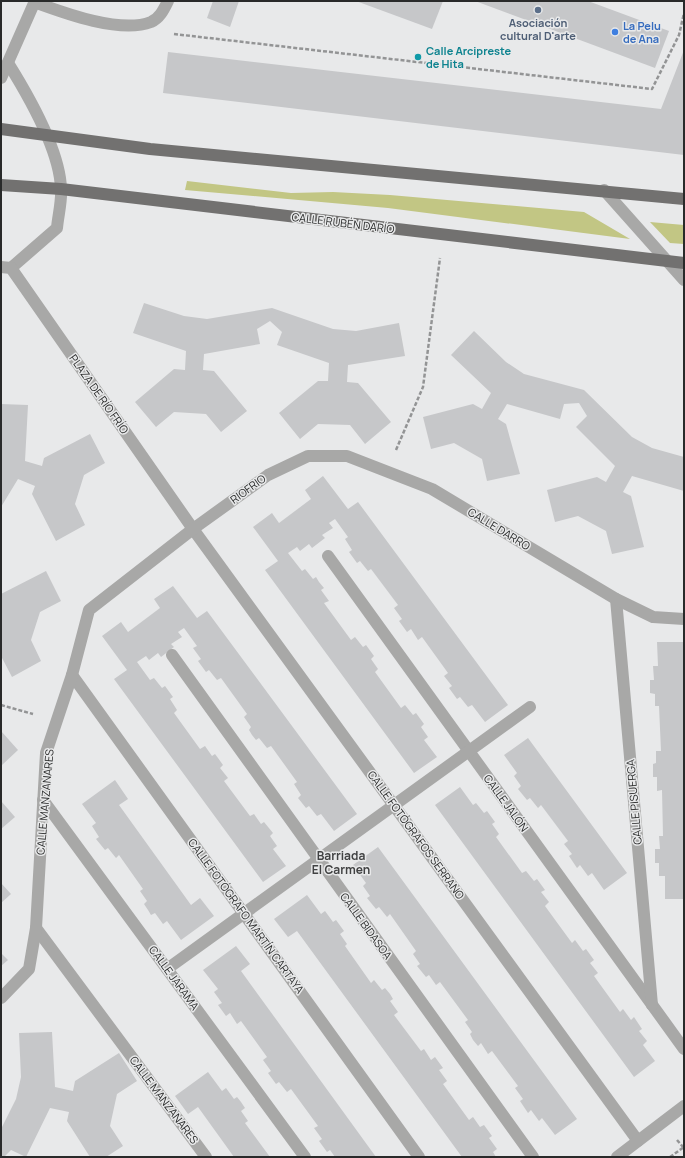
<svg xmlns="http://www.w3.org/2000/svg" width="685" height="1158" viewBox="0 0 685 1158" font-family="Manrope,sans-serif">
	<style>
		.green { fill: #c2c684 }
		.building { fill: #c6c7c9 }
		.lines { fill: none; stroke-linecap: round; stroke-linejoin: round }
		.path { stroke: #939495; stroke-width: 2.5; stroke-dasharray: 4 2; stroke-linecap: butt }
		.minor { stroke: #a8a8a7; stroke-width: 12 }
		.major { stroke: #727170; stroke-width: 12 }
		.service-dot { fill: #5c6f8a; stroke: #e8e9ea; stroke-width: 1.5 }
		.shop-dot { fill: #3f7fe0; stroke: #e8e9ea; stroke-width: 1.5 }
		.culture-dot { fill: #0f9aa8; stroke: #e8e9ea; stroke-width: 1.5 }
		.labels { text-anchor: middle; stroke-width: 3; stroke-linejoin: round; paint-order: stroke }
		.service-label { font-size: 11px; font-weight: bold; fill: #4e5e75; stroke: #e8e9ea }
		.shop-label { font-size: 11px; font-weight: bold; fill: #366cbe; stroke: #e8e9ea; text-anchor: start }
		.culture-label { font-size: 11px; font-weight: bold; fill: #0d838f; stroke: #e8e9ea; text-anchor: start }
		.street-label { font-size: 11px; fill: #292a2a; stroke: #e8e9ea }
		.neighbourhood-label { font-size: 12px; font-weight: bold; fill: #414243; stroke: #e8e9ea }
	</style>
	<rect width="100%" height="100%" fill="#e8e9ea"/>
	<g class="green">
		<path d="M187 181 291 193 333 192 390 195 584 212 630 239 388 208 185 190Z"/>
		<path d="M650 222 684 225V244L670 243Z"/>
	</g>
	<g class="building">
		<path d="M213 1H239L230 27 207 18Z"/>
		<path d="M356 1H443L432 29Z"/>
		<path d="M475 1H588L669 31 655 68Z"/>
		<path d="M684 50V155L163 93 168 52 661 109Z"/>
		<path d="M144 303 184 316 207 319 272 308 333 329 356 331 399 323 405 356 348 365 347 382 358 383 391 422 365 444 350 425 318 424 300 439 279 413 318 381H328L329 363 277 345 282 332 270 321 257 329 260 344 204 354 203 370 214 371 247 411 221 432 206 414 174 412 156 427 135 402 174 369 185 370 186 351 133 333Z"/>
		<path d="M474 331 506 362 524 374 584 390 632 437 652 448 684 457V491L632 476 623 492 631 496 644 547 612 554 606 531 578 516 555 522 547 490 597 477 606 482 615 466 576 427 587 416 579 403 564 404 560 419 507 404 498 419 506 424 520 474 487 481 482 459 454 443 431 449 423 417 473 404 482 409 491 393 451 355Z"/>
		<path d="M1 404 28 405 25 461 42 466 44 458 90 434 105 463 84 475 75 504 85 525 56 541 32 494 35 486 18 479 1 507Z"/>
		<path d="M323 476 348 509 358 502 508 705 485 722 472 705 468 707 460 697 457 699 449 688 452 686 444 676 448 673 422 637 418 640 411 629 407 632 399 621 402 619 394 608 398 605 371 569 368 571 360 561 357 563 349 552 352 550 345 539 348 537 335 519 329 523 333 528 322 535 325 538 312 548 309 544 300 551 297 547 288 553 302 571 305 569 313 579 316 577 319 582 324 588 321 590 329 601 324 603 351 640 355 637 363 647 366 645 374 656 371 659 378 669 375 672 401 708 405 705 413 715 416 713 424 724 421 727 428 737 424 740 437 757 414 773 265 570 278 561 253 527 272 513 279 523 311 499 305 490Z"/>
		<path d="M46 571 61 601 40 612 31 640 41 661 12 677 1 656V594Z"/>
		<path d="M173 586 197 618 207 611 357 814 334 831 321 814 317 816 309 806 306 808 298 798 301 795 294 784 297 782 271 746 267 748 259 738 256 740 252 735 249 730 251 727 244 717 247 714 221 678 217 680 209 670 206 672 198 661 201 659 193 648 197 646 184 628 178 632 182 637 171 644 174 647 161 657 158 653 149 660 146 656 137 662 150 680 154 678 162 688 165 686 173 697 170 699 177 710 174 713 200 749 205 746 212 756 215 754 218 758 223 765 220 768 228 778 224 781 250 816 254 814 261 824 264 822 273 833 270 836 277 846 273 849 286 866 263 882 114 679 127 670 102 636 121 622 128 632 160 608 154 599Z"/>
		<path d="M657 642H684V899H665V876H659V863H655V849H660L659 836H663L662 790 657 791V777H653V764L656 763V751H661L659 706H655V694L650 693V680H654L653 666H658Z"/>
		<path d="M1 731 18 750 1 766Z"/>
		<path d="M528 738 627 873 604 890 592 873 588 876 580 865 577 868 569 856 572 854 564 844 568 841 541 805 538 808 530 798 527 800 518 789 521 786 514 776 517 773 504 755Z"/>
		<path d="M115 780 128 799 119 805 191 905 200 898 214 916 181 940 167 921 163 924 155 913 151 915 148 910 144 904 147 901 140 891 143 889 119 855 116 858 108 848 105 850 96 839 99 837 92 826 96 823 82 804Z"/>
		<path d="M460 787 473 805 476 803 484 813 487 811 495 822 492 824 499 834 496 837 522 873 526 871 534 881 537 879 545 890 541 892 549 902 545 906 572 943 575 940 583 951 586 949 594 960 590 963 598 973 594 976 620 1012 623 1009 631 1020 634 1017 642 1029 639 1031 647 1041 643 1045 655 1061 634 1077 435 805Z"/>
		<path d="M1 801 15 817 1 829Z"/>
		<path d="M378 847 577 1119 555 1135 542 1118 539 1121 531 1110 528 1113 520 1101 523 1099 515 1088 518 1086 492 1051 488 1054 481 1043 478 1046 473 1040 470 1034 472 1032 465 1022 468 1020 440 982 436 985 429 975 426 977 417 966 420 964 413 954 416 951 390 914 387 917 379 907 376 909 367 898 370 896 363 886 366 883 353 865Z"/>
		<path d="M1 883 11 894 1 903Z"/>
		<path d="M307 895 321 914 325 911 333 922 336 920 344 931 340 934 347 944 345 946 371 983 374 980 382 990 385 988 390 994 393 999 390 1001 398 1012 394 1015 421 1051 424 1049 431 1060 435 1057 443 1068 439 1070 447 1081 443 1084 469 1120 473 1117 480 1127 484 1125 492 1136 489 1138 497 1149 493 1152 496 1157H462L297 931 288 937 274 919Z"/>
		<path d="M236 946 250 964 241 971 376 1157H335L330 1150 327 1152 319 1141 322 1139 314 1128 318 1126 291 1089 287 1092 279 1082 276 1084 268 1073 271 1071 263 1060 267 1057 241 1021 237 1024 230 1013 226 1016 218 1005 222 1003 214 992 218 989 203 970Z"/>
		<path d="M1 953 8 960 1 966Z"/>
		<path d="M52 1032 55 1087 73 1091 75 1081 119 1053 137 1081 117 1094 110 1126 123 1146 106 1157H90L67 1121 69 1112 50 1108 26 1157 11 1150 4 1157H1V1129L16 1099 21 1077 19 1033Z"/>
		<path d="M208 1072 222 1091 226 1088 234 1099 237 1097 241 1102 245 1108 241 1111 248 1121 245 1123 270 1157H234L198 1107 188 1114 175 1096Z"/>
	</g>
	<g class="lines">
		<g class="path">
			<path d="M174 34 652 89 679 35 684 13"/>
			<path d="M396 450 423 387 440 258"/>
			<path d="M1 705 33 714"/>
			<path d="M677 1140 683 1147"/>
			<path d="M670 1157 684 1147"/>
		</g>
		<g class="minor">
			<path d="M34 2C64 13 120 34 151 22 160 18 164 9 168 1"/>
			<path d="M8 63C28 95 60 151 61 189 62 201 58 216 57 228L11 268"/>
			<path d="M1 78 35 1"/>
			<path d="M604 190 684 280"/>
			<path d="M1 267 11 268 193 529 638 1141"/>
			<path d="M328 556 684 1049"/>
			<path d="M616 599 652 1005"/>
			<path d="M172 655 533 1157"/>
			<path d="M72 675 419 1157"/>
			<path d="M43 800 305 1157"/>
			<path d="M36 928 206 1157"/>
			<path d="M167 969 530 707"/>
			<path d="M1 998 29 969 36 928 46 753 72 675 89 610 193 529 268 475 308 456H347L432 489 616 599 653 617 684 619"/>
			<path d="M617 1157 684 1106"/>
		</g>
		<g class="major">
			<path d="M1 129 150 149 684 199"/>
			<path d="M1 185 61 189 684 263"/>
		</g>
	</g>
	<circle class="service-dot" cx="538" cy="10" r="4"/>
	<circle class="shop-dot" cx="615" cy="32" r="4"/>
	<circle class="culture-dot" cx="418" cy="57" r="4"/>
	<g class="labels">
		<g class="service-label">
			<text x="538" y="27">Asociación<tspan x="538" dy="13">cultural D'arte</tspan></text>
		</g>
		<g class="shop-label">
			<text x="623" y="30">La Pelu<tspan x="623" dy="13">de Ana</tspan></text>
		</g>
		<g class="culture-label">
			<text x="426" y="55">Calle Arcipreste<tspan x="426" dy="13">de Hita</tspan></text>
		</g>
		<g class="street-label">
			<text transform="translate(343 223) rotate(7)" y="4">CALLE RUBÉN DARÍO</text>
			<text transform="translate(99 394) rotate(55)" y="4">PLAZA DE RÍO FRÍO</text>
			<text transform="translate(248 489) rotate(-36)" y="4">RIOFRIO</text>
			<text transform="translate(499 529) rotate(31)" y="4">CALLE DARRO</text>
			<text transform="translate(45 802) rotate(-85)" y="4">CALLE MANZANARES</text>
			<text transform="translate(634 802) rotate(-95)" y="4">CALLE PISUERGA</text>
			<text transform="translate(506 803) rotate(54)" y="4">CALLE JALÓN</text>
			<text transform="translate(416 835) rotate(54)" y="4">CALLE FOTÓGRAFOS SERRANO</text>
			<text transform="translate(246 916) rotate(54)" y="4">CALLE FOTÓGRAFO MARTÍN CARTAYA</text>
			<text transform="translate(366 926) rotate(54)" y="4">CALLE BIDASOA</text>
			<text transform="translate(174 978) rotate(54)" y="4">CALLE JARAMA</text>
			<text transform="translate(164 1100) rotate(53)" y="4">CALLE MANZANARES</text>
		</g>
		<g class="neighbourhood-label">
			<text x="341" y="860">Barriada<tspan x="341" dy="14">El Carmen</tspan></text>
		</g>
	</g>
	<rect width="685" height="1158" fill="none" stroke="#292a2a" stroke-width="4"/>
</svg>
